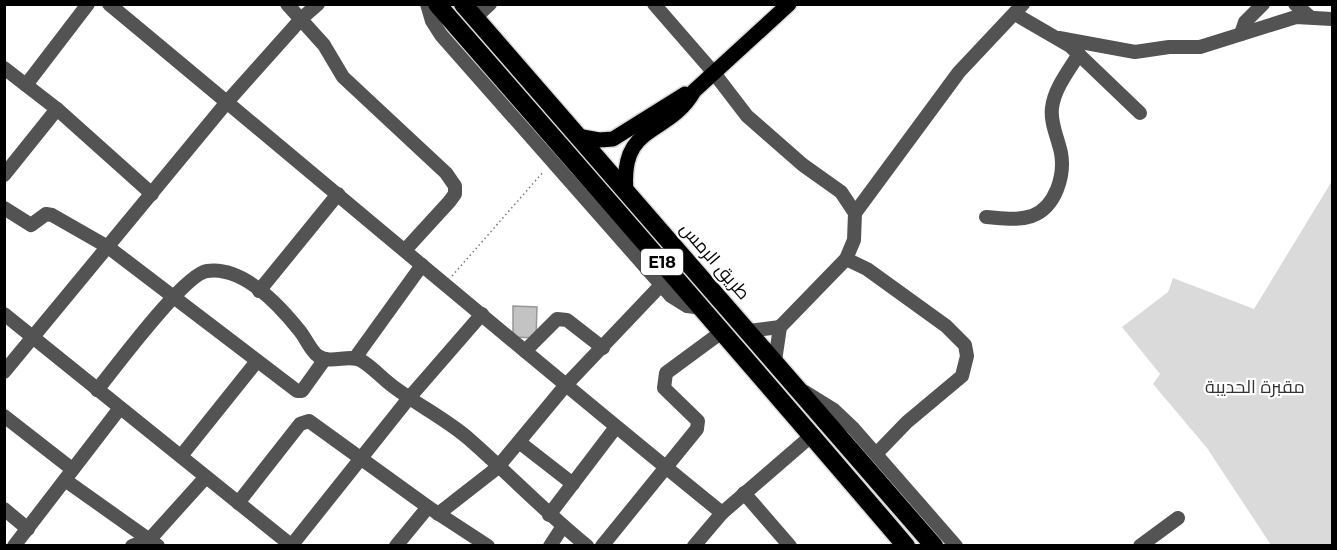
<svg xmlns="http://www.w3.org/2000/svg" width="1337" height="550" viewBox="0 0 1337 550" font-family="Montserrat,Cairo,sans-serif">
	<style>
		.green { fill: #dadada }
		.building { fill: #c3c3c3; stroke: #979797; stroke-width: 1.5 }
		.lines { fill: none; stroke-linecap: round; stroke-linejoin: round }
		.major-casing { stroke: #dbdbdb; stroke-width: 18 }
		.highway-casing { stroke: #dbdbdb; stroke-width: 21 }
		.path { stroke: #757575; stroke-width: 1.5; stroke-dasharray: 1.5 3; stroke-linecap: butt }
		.minor { stroke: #535353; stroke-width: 14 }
		.major { stroke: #000; stroke-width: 15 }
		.highway { stroke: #000; stroke-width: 18 }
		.labels { text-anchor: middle; stroke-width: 4.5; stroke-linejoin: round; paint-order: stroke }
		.shield { fill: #fff; stroke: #4c4c4c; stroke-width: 1.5 }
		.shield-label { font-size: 16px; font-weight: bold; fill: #000 }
		.street-label { font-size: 18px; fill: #000; stroke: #fff }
		.park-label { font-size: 18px; fill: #313131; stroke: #fff }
	</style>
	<rect width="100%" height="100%" fill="#fff"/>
	<path class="green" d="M1332 181V545H1271L1207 448 1153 384 1160 374 1122 327 1168 292 1173 278 1254 309Z"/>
	<path class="building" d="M513 306 537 307 536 338 513 337Z"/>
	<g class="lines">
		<defs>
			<g id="major">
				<path d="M577 136 599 140 613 139 685 94"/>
				<path d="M626 191C620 122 668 137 694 91L789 4"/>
			</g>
			<g id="highway">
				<path d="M437 4C594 184 751 364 906 546"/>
				<path d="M463 4 934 546"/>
			</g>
		</defs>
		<use href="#major" class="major-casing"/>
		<use href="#highway" class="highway-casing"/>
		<path class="path" d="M452 276 544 171"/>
		<g class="minor">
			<path d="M109 4C314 174 516 346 722 513"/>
			<path d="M287 4 324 45 343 77 446 173 455 186V194L449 202 406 249"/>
			<path d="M427 4 432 21 441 35 671 296 687 306 703 308"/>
			<path d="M654 4 714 73 747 116 803 165 841 192 855 213 854 240 846 259 780 327 775 361"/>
			<path d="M1295 4 1309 16"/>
			<path d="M1015 14 1070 46 1140 113"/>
			<path d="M475 18 490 4"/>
			<path d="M1241 34 1245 22 1263 4"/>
			<path d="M1059 38 1135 52 1169 47H1200L1296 17 1332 19"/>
			<path d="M4 68 57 109 152 194"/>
			<path d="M26 85 88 4"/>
			<path d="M4 175 57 109"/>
			<path d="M4 208 31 225 46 214 52 215 108 247 297 391H302L325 359"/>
			<path d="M855 213 959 72 1023 4"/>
			<path d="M986 217C1001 218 1017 221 1032 216 1056 207 1065 175 1061 153 1058 138 1050 123 1052 108 1054 89 1069 70 1079 54"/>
			<path d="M846 259 867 269 946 326 965 345 967 356 962 376 907 422 876 454"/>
			<path d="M259 291 338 194"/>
			<path d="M4 314 292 546"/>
			<path d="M748 331 780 327"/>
			<path d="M525 351 557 319 567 320 603 348"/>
			<path d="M355 358 422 265"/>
			<path d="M4 372 227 102 302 18 318 4"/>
			<path d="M97 390C115 368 184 274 207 271 243 266 279 305 299 330 306 338 310 350 318 356 332 365 349 353 362 361 372 367 381 377 390 384 415 404 445 418 469 439 509 474 545 512 587 546"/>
			<path d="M805 392 834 410 853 428 956 546"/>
			<path d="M4 416 72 469"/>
			<path d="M519 442 573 484"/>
			<path d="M181 456 257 361"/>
			<path d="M65 480 158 546"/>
			<path d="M744 493 790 546"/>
			<path d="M238 503 300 424 309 421 428 507 488 546"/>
			<path d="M4 509 28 529"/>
			<path d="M438 514 497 468 565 386 661 285"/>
			<path d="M549 515 616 427"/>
			<path d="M14 546 120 408"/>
			<path d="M132 546 150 539 205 478"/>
			<path d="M291 546 409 398 482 314"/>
			<path d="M396 546 428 507"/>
			<path d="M550 546 563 526"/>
			<path d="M602 546 697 429 698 421 664 388 666 373 723 331"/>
			<path d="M694 546 722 513 810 437"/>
			<path d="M1140 546 1178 518"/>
		</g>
		<use href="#major" class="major"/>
		<use href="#highway" class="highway"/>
	</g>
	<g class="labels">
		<rect class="shield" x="641" y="249" width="42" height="26" rx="4.5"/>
		<g class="shield-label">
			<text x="662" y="268">E18</text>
		</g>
		<g class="street-label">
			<text transform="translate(715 261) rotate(49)" y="6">طريق الرمس</text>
		</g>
		<g class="park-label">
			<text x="1255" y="393">مقبرة الحديبة</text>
		</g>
	</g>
	<rect width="1337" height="550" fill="none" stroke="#000000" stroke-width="12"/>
</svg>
